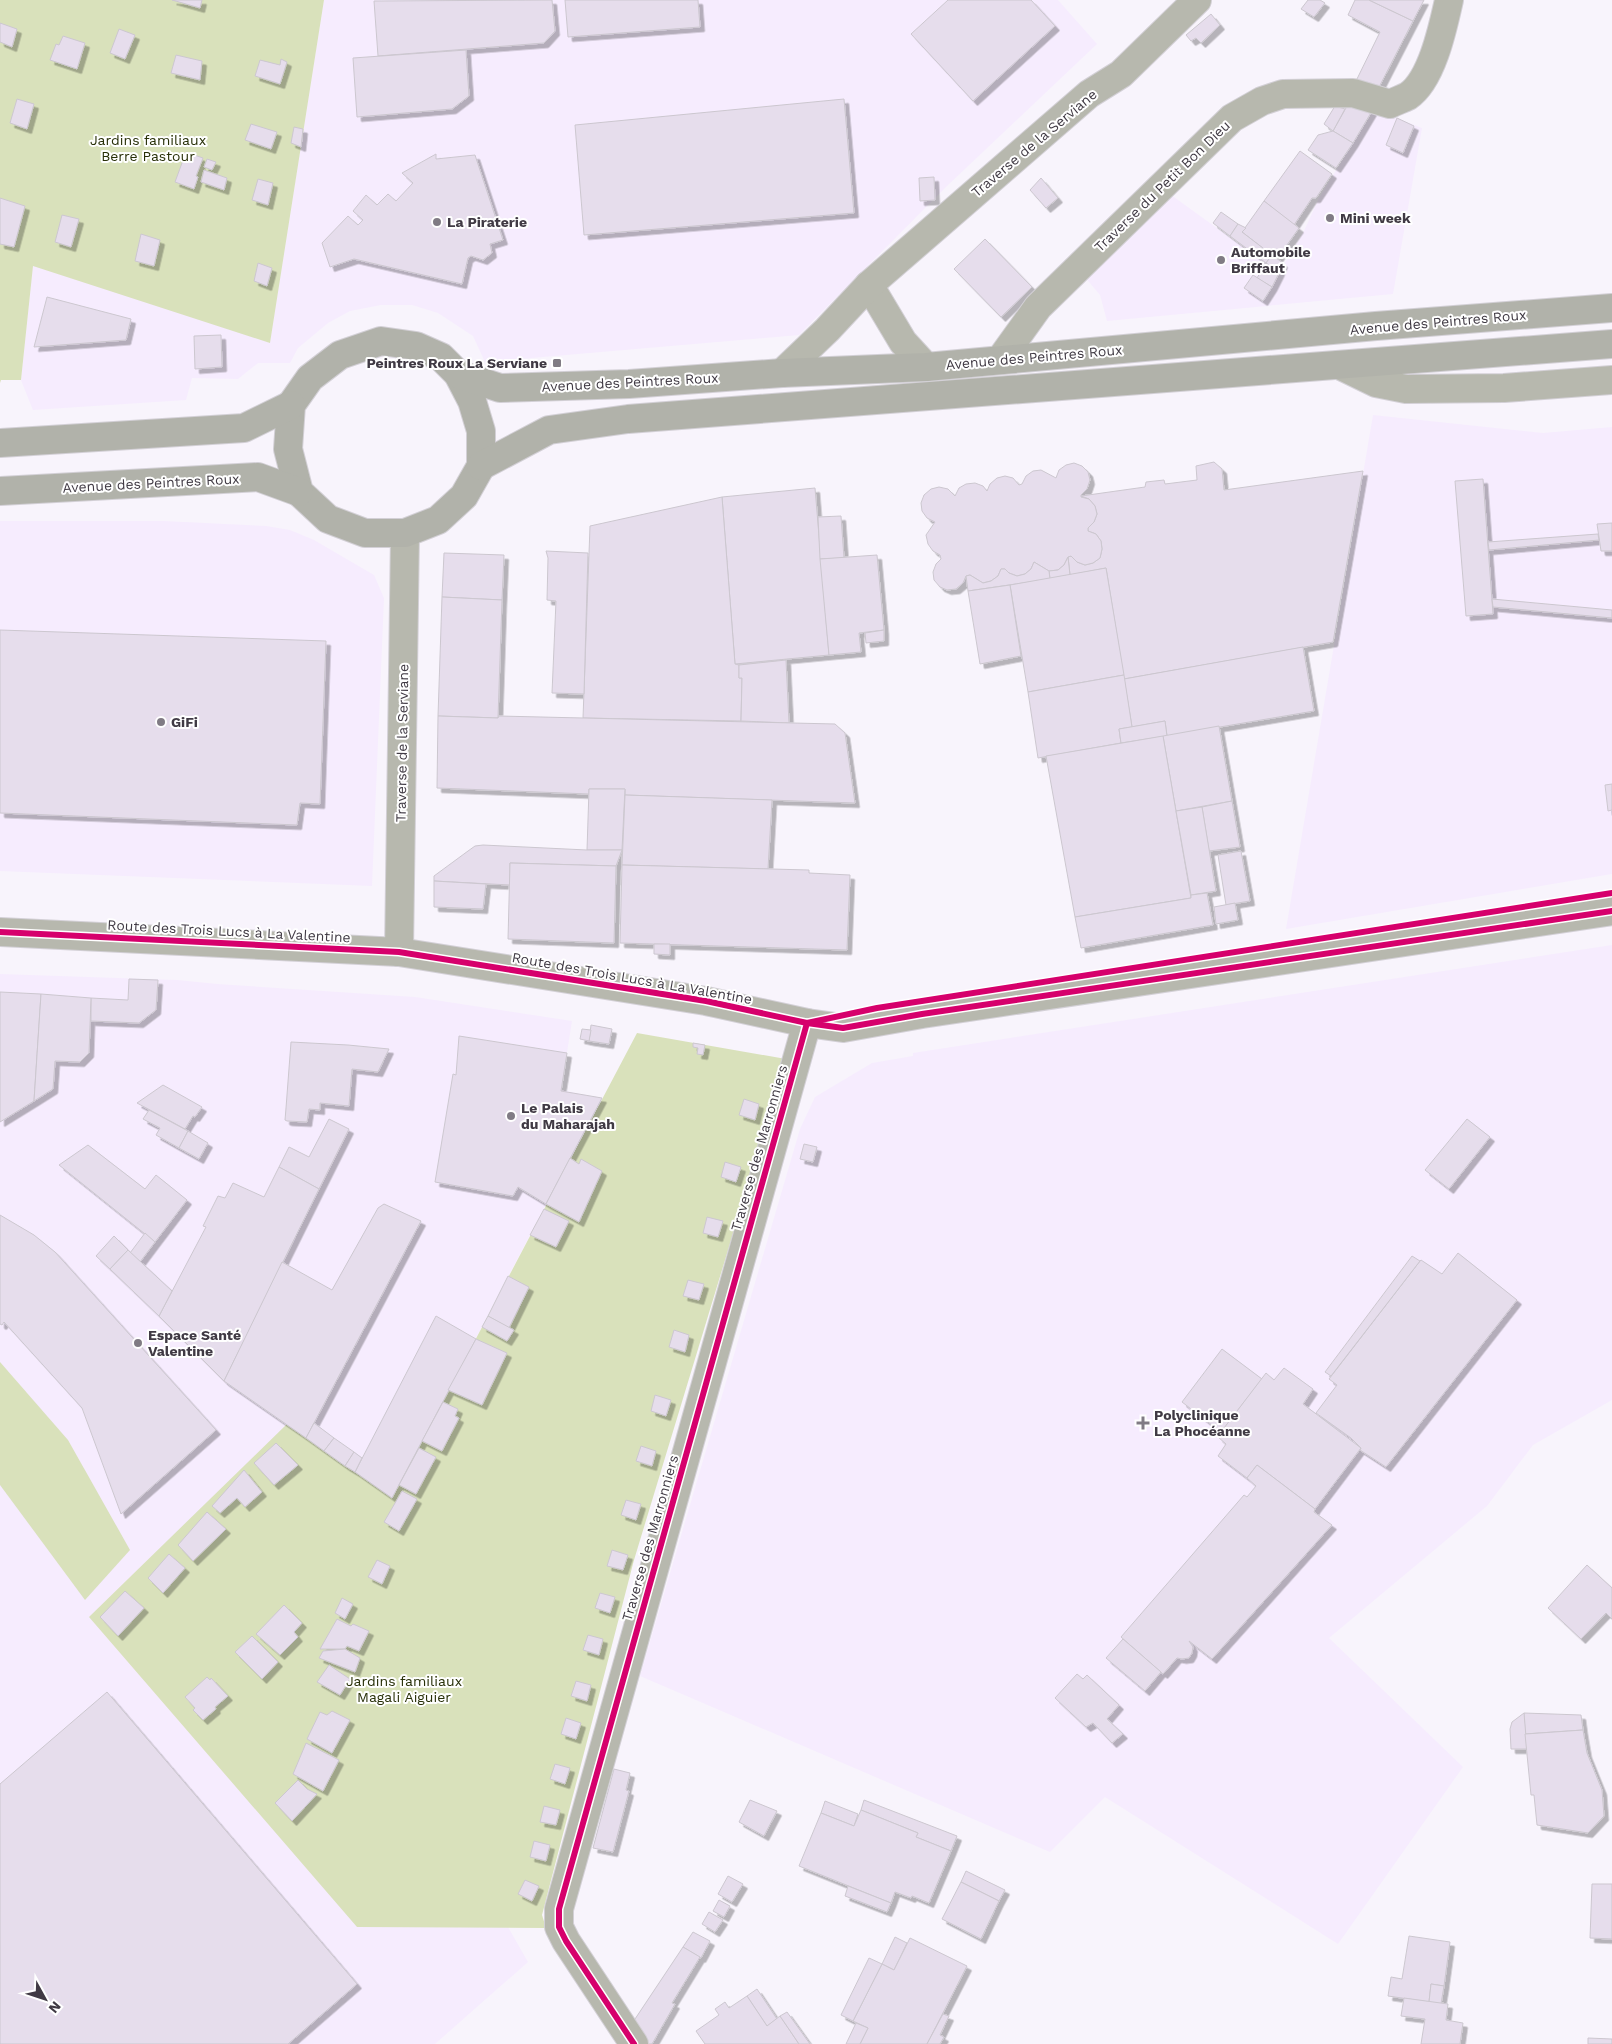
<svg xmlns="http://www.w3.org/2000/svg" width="1612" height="2044" viewBox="0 0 1612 2044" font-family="'Work Sans',sans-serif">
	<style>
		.built { fill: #f6ecfe }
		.green { fill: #d9e1bb }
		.building { fill: #e6ddec; stroke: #ccc7cf; filter: url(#shadow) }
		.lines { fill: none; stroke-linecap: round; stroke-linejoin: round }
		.minor-casing { stroke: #d3d0d6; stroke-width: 30 }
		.major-casing { stroke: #d3d0d6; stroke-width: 30 }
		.minor { stroke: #b7b8ae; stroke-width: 28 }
		.major { stroke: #b1b2aa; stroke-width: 28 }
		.cycleway-casing { stroke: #fff; stroke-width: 9 }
		.cycleway { stroke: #d6006c; stroke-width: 6 }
		.poi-dot { fill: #807b84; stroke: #fff; stroke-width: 2 }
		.labels { text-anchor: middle; stroke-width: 4; stroke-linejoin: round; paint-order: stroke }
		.park-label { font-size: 14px; fill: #272f07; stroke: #fff }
		.street-label { font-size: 14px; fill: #403a44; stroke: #fff }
		.poi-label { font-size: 14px; font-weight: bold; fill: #403a44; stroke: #fff; text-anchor: start }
	</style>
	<defs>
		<filter id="shadow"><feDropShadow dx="4.5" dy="4.5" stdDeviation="0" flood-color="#0004"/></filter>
	</defs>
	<rect width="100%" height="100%" fill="#f8f4fc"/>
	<g class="built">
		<path d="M324 0H1058L1097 44 947 186 799 335 485 362 473 336 438 313 412 305H381L350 311 328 323 298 348 290 363H258L238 379 192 378 186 400 33 410 21 380 33 265 270 342Z"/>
		<path d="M1374 109 1422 128 1393 294 1107 321 1100 295 1084 276 1167 192 1279 273 1304 231 1319 198Z"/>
		<path d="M1373 415 1543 433 1612 427V874L1286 929Z"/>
		<path d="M0 521H164L266 526 290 530 314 540 374 575 384 598 372 886 0 871Z"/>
		<path d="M1612 945V1400L1533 1445 1487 1506 1329 1638 1463 1767 1338 1944 1105 1797 1050 1852 640 1676 800 1129 815 1097 872 1063 913 1056V1053Z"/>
		<path d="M0 974 177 980 217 984 415 997 572 1021 561 1090 602 1098 392 1498 357 1926 508 1927 528 1962 435 2044H0Z"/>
	</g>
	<g class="green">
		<path d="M0 0H324L270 343 33 266 21 380H1L0 383Z"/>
		<path d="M637 1033 786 1059 634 1560 542 1915 546 1928 357 1927 89 1617 287 1424 392 1498Z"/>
		<path d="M0 1362 68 1440 130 1550 85 1600 0 1485Z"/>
	</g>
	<g class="building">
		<path d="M172 0H202L200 8Z"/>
		<path d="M552 0 555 31 544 43 378 56 374 1Z"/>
		<path d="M565 0H698L700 27 568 37Z"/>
		<path d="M948 0H1031L1055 26 973 101 911 34Z"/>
		<path d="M1308 0H1320L1325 3 1314 17 1301 9Z"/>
		<path d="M1355 0H1369L1413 21 1376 93 1355 83 1380 32 1348 15Z"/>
		<path d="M1369 0H1424L1413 21Z"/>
		<path d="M1211 14 1220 25 1201 43 1196 38 1191 41 1186 35Z"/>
		<path d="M0 23 17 29 12 47 0 42Z"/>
		<path d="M119 29 135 35 125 59 110 53Z"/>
		<path d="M63 36 85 43 77 69 50 60 56 44 59 45Z"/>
		<path d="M466 50 469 96 452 109 357 117 353 58Z"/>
		<path d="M176 55 202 61 200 80 171 73Z"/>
		<path d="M281 59 287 62 280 84 255 76 260 60 280 65Z"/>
		<path d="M17 99 34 104 27 129 10 123Z"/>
		<path d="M844 99 854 213 584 235 575 125Z"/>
		<path d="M1351 99 1372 111 1353 143 1333 131Z"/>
		<path d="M1335 106 1345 109 1333 131 1324 124Z"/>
		<path d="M1397 118 1414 126 1403 153 1386 145Z"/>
		<path d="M251 124 277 132 271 149 245 140Z"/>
		<path d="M294 127 303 129 301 147 291 143Z"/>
		<path d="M1333 131 1353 143 1336 168 1308 150 1318 135Z"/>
		<path d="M1300 151 1332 174 1316 198H1312L1294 225 1264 201Z"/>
		<path d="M186 152 203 158 196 176 198 177 194 189 175 182Z"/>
		<path d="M436 154V159L475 155 503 240 490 244 492 253 483 260 471 256 468 258 462 284 354 259 330 267 322 243 348 216 358 225 363 220 353 211 366 195 377 205 388 194 396 201 413 183 402 173Z"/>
		<path d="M207 159 216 162 212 170 204 167Z"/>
		<path d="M204 170 227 178 224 190 201 182Z"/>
		<path d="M934 177 935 200 920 201 919 178Z"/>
		<path d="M1041 178 1058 198 1046 208 1030 190Z"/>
		<path d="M258 179 273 183 268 205 252 200Z"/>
		<path d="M0 198 25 206 14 247 0 244Z"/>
		<path d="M1264 201 1299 228 1277 259 1242 232Z"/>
		<path d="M1221 212 1238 224 1230 236 1213 223Z"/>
		<path d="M62 215 79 219 71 247 55 242Z"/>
		<path d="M1238 224 1246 228 1242 232 1272 255 1266 263 1230 236Z"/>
		<path d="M141 234 160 240 154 266 135 261Z"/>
		<path d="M985 239 1032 287 1001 317 954 269Z"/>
		<path d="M1272 255 1283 263 1279 273 1266 263Z"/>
		<path d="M258 263 272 268 267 286 254 281Z"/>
		<path d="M1266 263 1279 273 1272 287 1257 278Z"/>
		<path d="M1253 275 1272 287 1263 301 1244 288Z"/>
		<path d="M47 297 131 319 126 340 34 347Z"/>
		<path d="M221 335 222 367 195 369 194 336Z"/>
		<path d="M1214 462 1222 469 1224 490 1363 471 1333 642 1124 679 1106 568 1070 575 1068 557 1071 556 1077 562 1085 565 1093 563 1100 558 1102 549 1101 541 1096 534 1088 531V528L1094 522 1097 514 1095 506 1089 499 1081 496 1145 487 1146 482 1164 480 1165 484 1197 480 1196 466Z"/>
		<path d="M1074 463 1082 466 1088 472 1090 480 1087 489 1081 495V497L1089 499 1095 506 1097 514 1094 522 1088 528V531L1096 534 1101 541 1102 549 1100 558 1093 563 1085 565 1077 562 1071 556 1068 557 1064 565 1058 570 1049 571 1034 562 1031 569 1025 574 1017 576 1009 573 1005 569H1001L998 576 991 581 983 583 970 575 966 576 963 583 956 589 947 590 940 587 934 580 933 572 936 564 941 559 940 555 933 551 928 544 926 535 935 522 927 518 922 511 921 503 924 495 931 489 939 487 948 489 955 496 959 488 966 484 975 483 983 486 987 491 990 484 997 478 1005 476 1013 478 1019 485 1022 484 1026 476 1033 471 1041 470 1056 478 1059 470 1066 465Z"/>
		<path d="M1483 479 1493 614 1466 616 1455 481Z"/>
		<path d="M815 488 829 655 735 664 722 497Z"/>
		<path d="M722 497 735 664 739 665V678H742L741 721 583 718 590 526Z"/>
		<path d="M841 516 844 558 820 559 818 517Z"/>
		<path d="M1612 523V551H1601L1597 524Z"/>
		<path d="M1598 534 1599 540 1489 550 1488 542Z"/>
		<path d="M546 551 588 553 584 694 552 693 556 601 547 600 548 558Z"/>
		<path d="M444 553 504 555 502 600 442 597Z"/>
		<path d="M877 555 884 630 859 633 861 652 829 655 820 559Z"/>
		<path d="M1068 557 1070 575 1050 579 1049 571 1058 570 1064 565Z"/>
		<path d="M1034 562 1049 571 1050 579 968 591 966 576 970 575 983 583 991 581 998 576 1001 569H1005L1009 573 1017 576 1025 574 1031 569Z"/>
		<path d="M1106 568 1124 675 1028 692 1010 585Z"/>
		<path d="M1010 585 1021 656 980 664 968 591Z"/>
		<path d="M442 597 502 600 498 718 438 716Z"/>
		<path d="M1492 599 1612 610V618L1493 607Z"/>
		<path d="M0 630 326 641 320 804 300 803 297 825 0 813Z"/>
		<path d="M884 630V641L866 643 865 633Z"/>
		<path d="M1303 647 1314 711 1167 736 1165 721 1132 727 1124 679Z"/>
		<path d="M786 660 789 723 741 721 742 678H739V665Z"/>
		<path d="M1124 675 1132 727 1119 729 1121 743 1038 758 1028 692Z"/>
		<path d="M438 716 498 718 499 716 835 724 845 733 855 803 625 795V789H589V794L437 788Z"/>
		<path d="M1165 721 1167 736 1121 743 1119 729Z"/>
		<path d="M1219 726 1232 801 1176 811 1163 736Z"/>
		<path d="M1163 736 1191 898 1075 917 1046 756Z"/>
		<path d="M1612 784V810L1608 811 1605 785Z"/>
		<path d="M589 789H625L622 850H587Z"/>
		<path d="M625 795 772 800 768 869 622 865Z"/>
		<path d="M1232 801 1240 847 1209 851 1202 807Z"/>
		<path d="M1202 807 1216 891 1191 895 1176 811Z"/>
		<path d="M483 845 587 850H622L616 866 510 863V885L434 881V876L468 851 475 846Z"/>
		<path d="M1241 851 1250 901 1226 905 1218 855Z"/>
		<path d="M510 863 616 866 614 943 508 939Z"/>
		<path d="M622 865 809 870V873L850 875 847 950 620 943Z"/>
		<path d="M434 881 486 884 483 909 434 907Z"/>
		<path d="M1207 893 1213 925 1081 948 1075 917 1191 898V895Z"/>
		<path d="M1235 903 1238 920 1216 924 1214 907Z"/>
		<path d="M654 944H670V955L654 954Z"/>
		<path d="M129 979 158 980 156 1010 139 1023 91 1021V998L128 1000Z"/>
		<path d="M0 992 41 994 34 1101 0 1122Z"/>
		<path d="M41 994 91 998 89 1053 80 1062 55 1061 53 1089 34 1101Z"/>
		<path d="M591 1025 612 1029 609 1044 589 1041Z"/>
		<path d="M582 1029 591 1030 589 1041 580 1039Z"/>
		<path d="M459 1036 567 1053 561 1091 602 1098 546 1204 518 1187 513 1196 435 1182 453 1074 456 1075Z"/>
		<path d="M291 1042 348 1045 389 1049 378 1072 352 1069 349 1106 320 1103V1110L309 1109 307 1122 287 1121 285 1120 286 1108Z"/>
		<path d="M693 1043 705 1045 703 1055 697 1054 698 1048 693 1047Z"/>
		<path d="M163 1085 202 1107 195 1117 193 1116 185 1129 137 1103Z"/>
		<path d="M744 1099 759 1104 755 1120 739 1115Z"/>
		<path d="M149 1110 188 1131 179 1148 156 1135 160 1128 143 1119Z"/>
		<path d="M329 1119 349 1129 319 1189 279 1167 289 1147 309 1157Z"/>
		<path d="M1467 1119 1490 1137 1449 1189 1425 1170Z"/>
		<path d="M188 1131 208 1143 199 1159 179 1148Z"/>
		<path d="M804 1144 817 1147 813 1162 800 1159Z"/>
		<path d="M88 1145 145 1189 156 1175 187 1200 155 1242 59 1165Z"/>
		<path d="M570 1158 579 1164 581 1159 602 1171 579 1222 546 1204Z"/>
		<path d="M725 1162 741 1167 736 1182 721 1177Z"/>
		<path d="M279 1167 319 1189 224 1381 159 1316 206 1227 203 1226 218 1196 225 1198 233 1183 264 1197Z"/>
		<path d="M384 1204 421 1221 306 1438 224 1381 282 1262 332 1290 378 1208Z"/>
		<path d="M544 1209 569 1221 556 1247 530 1235Z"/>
		<path d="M0 1215 34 1235 55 1252 216 1430 121 1514 82 1408 4 1322 2 1325 0 1324Z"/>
		<path d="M707 1217 723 1221 718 1237 703 1233Z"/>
		<path d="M145 1233 155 1242 140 1262 130 1253Z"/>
		<path d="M114 1236 128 1250 110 1269 96 1256Z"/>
		<path d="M128 1250 172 1291 159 1316 110 1269Z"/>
		<path d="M1458 1253 1517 1300 1386 1467 1360 1450 1361 1448 1351 1438 1316 1413 1337 1385 1329 1379 1420 1261 1421 1260 1442 1274Z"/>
		<path d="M1412 1256 1420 1261 1331 1376 1325 1372Z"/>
		<path d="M508 1276 529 1287 509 1328 488 1316Z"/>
		<path d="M688 1280 704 1284 699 1300 683 1296Z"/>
		<path d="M436 1316 476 1339 392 1498 355 1472Z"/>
		<path d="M488 1316 514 1330 507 1341 482 1327Z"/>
		<path d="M674 1330 689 1335 685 1352 669 1347Z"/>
		<path d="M476 1339 507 1353 482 1405 448 1390Z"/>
		<path d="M1222 1349 1262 1379 1221 1432 1182 1402Z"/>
		<path d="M1284 1368 1313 1389 1303 1404 1361 1448 1315 1509 1257 1465 1247 1478 1218 1456 1226 1444 1218 1437 1221 1432 1266 1373 1274 1380Z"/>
		<path d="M655 1395 671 1400 666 1416 651 1411Z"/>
		<path d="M443 1402 458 1409 455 1416 459 1418 442 1451 422 1441Z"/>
		<path d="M314 1423 334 1438 324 1451 306 1438Z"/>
		<path d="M334 1438 354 1452 345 1466 324 1451Z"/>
		<path d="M276 1443 298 1465 274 1485 254 1463Z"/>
		<path d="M641 1446 656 1451 652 1466 636 1461Z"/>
		<path d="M419 1448 436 1457 416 1494 399 1485Z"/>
		<path d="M354 1452 362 1458 355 1472 345 1466Z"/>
		<path d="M1257 1465 1315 1509 1314 1512 1332 1525 1212 1659 1189 1641 1193 1647 1192 1653 1189 1658 1182 1659 1177 1658 1163 1674 1121 1637 1244 1495 1247 1497 1256 1486 1247 1478Z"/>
		<path d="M244 1470 262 1492 245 1507 237 1498 220 1513 212 1506Z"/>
		<path d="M402 1491 417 1499 399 1531 384 1522Z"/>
		<path d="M626 1500 641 1504 636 1520 621 1515Z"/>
		<path d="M207 1512 226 1529 193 1561 178 1545Z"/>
		<path d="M612 1550 628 1555 623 1570 607 1566Z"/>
		<path d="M169 1554 185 1568 163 1593 148 1578Z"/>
		<path d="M377 1560 390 1566 382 1584 368 1577Z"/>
		<path d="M1587 1565 1612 1588V1619L1606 1613 1581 1639 1548 1608Z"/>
		<path d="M125 1591 144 1608 118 1636 100 1617Z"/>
		<path d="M600 1593 615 1597 610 1613 595 1608Z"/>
		<path d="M342 1598 353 1604 345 1619 335 1613Z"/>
		<path d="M284 1605 302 1623 294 1632 298 1637 280 1655 256 1634Z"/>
		<path d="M337 1619 351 1626 353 1624 369 1631 359 1651 347 1646 345 1649H320Z"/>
		<path d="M588 1635 603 1639 599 1655 583 1650Z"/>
		<path d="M252 1636 278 1662 262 1679 235 1652Z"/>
		<path d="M1123 1639 1161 1672 1145 1691 1106 1658Z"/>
		<path d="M345 1649 360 1658 355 1672 319 1658 323 1651Z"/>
		<path d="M329 1665 350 1679 340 1695 317 1682Z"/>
		<path d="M1077 1674 1083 1679 1087 1675 1119 1705 1107 1719 1123 1734 1112 1743 1093 1723 1086 1727 1055 1698Z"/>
		<path d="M207 1677 210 1680 211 1678 228 1696 215 1707 216 1709 203 1720 193 1710 195 1708 185 1697Z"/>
		<path d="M576 1681 591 1685 587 1701 571 1696Z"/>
		<path d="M107 1692 357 1984 288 2044H0V1784Z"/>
		<path d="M332 1711 350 1720 332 1753 307 1739 320 1712 327 1715Z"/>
		<path d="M1524 1713 1581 1715 1583 1730 1525 1734Z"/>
		<path d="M1524 1713 1527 1749H1511L1510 1729 1512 1722Z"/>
		<path d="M566 1718 581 1723 576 1739 561 1734Z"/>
		<path d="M1583 1730 1587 1753 1602 1790 1604 1816 1588 1833 1537 1825 1534 1795H1531L1525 1734Z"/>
		<path d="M306 1743 339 1760 323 1791 293 1774Z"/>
		<path d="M555 1764 570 1768 565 1784 550 1779Z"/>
		<path d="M614 1769 630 1773 626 1790 629 1791 613 1852 593 1848Z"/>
		<path d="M298 1780 307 1789 317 1794 292 1821 275 1803Z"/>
		<path d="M750 1800 777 1811 764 1836 739 1822Z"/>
		<path d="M864 1800 957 1836 951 1851 916 1837 918 1833 861 1810Z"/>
		<path d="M825 1801 858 1814 854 1826 821 1813Z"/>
		<path d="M544 1806 560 1810 556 1825 540 1822Z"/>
		<path d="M861 1810 918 1833 916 1837 951 1851 929 1903 912 1896 911 1898 895 1892 891 1903 799 1866 821 1813 854 1826Z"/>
		<path d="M534 1841 550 1845 546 1861 530 1857Z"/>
		<path d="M966 1871 1005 1890 999 1901 961 1882Z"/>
		<path d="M728 1876 743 1884 732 1902 718 1894Z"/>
		<path d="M525 1880 539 1886 532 1901 518 1894Z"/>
		<path d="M961 1882 999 1901 981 1939 942 1919Z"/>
		<path d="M1592 1884H1612V1939L1590 1938Z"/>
		<path d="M848 1886 891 1903 887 1912 845 1896Z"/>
		<path d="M719 1900 730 1906 724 1917 713 1911Z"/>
		<path d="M709 1912 723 1920 715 1932 702 1924Z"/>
		<path d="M693 1932 710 1941 701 1958 683 1947Z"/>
		<path d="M1409 1936 1450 1942 1444 1986 1431 1984 1429 2002 1388 1996 1391 1977 1402 1979Z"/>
		<path d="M895 1937 907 1943 894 1970 882 1964Z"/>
		<path d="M910 1938 967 1966 927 2044H860L868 2028 853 2021 882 1964 894 1970Z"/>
		<path d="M683 1947 700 1957 672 2003 675 2004 652 2044H645L631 2025Z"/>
		<path d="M869 1958 882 1964 853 2021 841 2015Z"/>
		<path d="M1431 1984 1444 1986 1441 2004 1429 2002Z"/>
		<path d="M757 1989 777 2019 767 2026 747 1996Z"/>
		<path d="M747 1996 767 2026 780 2016 799 2044H705L696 2031 719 2015 715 2009 725 2002 729 2008Z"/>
		<path d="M1404 1998 1448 2004 1446 2020 1463 2023 1460 2044H1421L1425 2019 1401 2016Z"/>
		<path d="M787 2012 810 2044H799L780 2016Z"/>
		<path d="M943 2014 949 2016 940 2035 944 2037 940 2044H927Z"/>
		<path d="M856 2023 868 2028 860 2044H846Z"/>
		<path d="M1588 2038 1612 2039V2044H1588Z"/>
	</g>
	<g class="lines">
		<defs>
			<g id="minor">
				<path d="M869 285 903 342 926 367"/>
				<path d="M1000 360 1038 307 1232 118 1262 101 1283 94 1353 93 1390 104C1396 101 1402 99 1408 96 1432 80 1443 27 1449 0"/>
				<path d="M1339 365 1376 383 1406 389 1504 388 1612 380"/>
				<path d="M782 373 827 330 869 285 1089 94 1121 74 1197 0"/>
				<path d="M0 932 399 952 706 1001 807 1023 843 1028 922 1014 1612 911"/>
				<path d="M399 952 405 533"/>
				<path d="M634 2044 566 1941 559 1927V1909L807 1023"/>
			</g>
			<g id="major">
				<path d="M381 341 416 346 441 357 458 374 472 401 481 431V466L464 496 438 520 405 533H365L328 519 299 492 288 449 291 405 310 378 340 355Z"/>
				<path d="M458 374 500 388 629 384 782 373 926 367 1376 326 1612 308"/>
				<path d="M0 443 244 428 291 405"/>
				<path d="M481 466 549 430 628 419 1612 344"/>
				<path d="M0 491 258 477 299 492"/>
			</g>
		</defs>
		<use href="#minor" class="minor-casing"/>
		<use href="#major" class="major-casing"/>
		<use href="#minor" class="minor"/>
		<use href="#major" class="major"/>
		<defs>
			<g id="cycleway">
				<path d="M0 932 399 952 706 1001 807 1023 843 1028 922 1014 1612 911"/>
				<path d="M634 2044 566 1941 559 1927V1909L807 1023 877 1008 1612 893"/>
			</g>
		</defs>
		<use href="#cycleway" class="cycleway-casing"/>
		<use href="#cycleway" class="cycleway"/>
	</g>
	<g class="poi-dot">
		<circle cx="1330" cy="218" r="5"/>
		<circle cx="437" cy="222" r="5"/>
		<circle cx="1221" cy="260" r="5"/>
		<rect x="552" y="358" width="10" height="10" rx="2.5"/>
		<circle cx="161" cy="722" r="5"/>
		<circle cx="511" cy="1116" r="5"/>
		<circle cx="138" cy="1343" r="5"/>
		<path d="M1140.5 1415.5h5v5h5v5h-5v5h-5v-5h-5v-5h5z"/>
	</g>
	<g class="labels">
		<g class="park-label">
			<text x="148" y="145">Jardins familiaux<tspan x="148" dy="16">Berre Pastour</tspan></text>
			<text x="404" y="1686">Jardins familiaux<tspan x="404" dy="16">Magali Aiguier</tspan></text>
		</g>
		<g class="street-label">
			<text transform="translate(1034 143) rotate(-40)" y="5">Traverse de la Serviane</text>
			<text transform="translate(1162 186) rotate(-44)" y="5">Traverse du Petit Bon Dieu</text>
			<text transform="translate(1438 322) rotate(-5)" y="5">Avenue des Peintres Roux</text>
			<text transform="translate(1034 357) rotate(-5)" y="5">Avenue des Peintres Roux</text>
			<text transform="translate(630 382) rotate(-3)" y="5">Avenue des Peintres Roux</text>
			<text transform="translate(151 483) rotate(-3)" y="5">Avenue des Peintres Roux</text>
			<text transform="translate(402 743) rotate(-89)" y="5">Traverse de la Serviane</text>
			<text transform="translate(229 931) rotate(3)" y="5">Route des Trois Lucs à La Valentine</text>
			<text transform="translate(632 978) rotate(10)" y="5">Route des Trois Lucs à La Valentine</text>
			<text transform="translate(759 1148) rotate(-74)" y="5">Traverse des Marronniers</text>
			<text transform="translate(650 1538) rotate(-74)" y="5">Traverse des Marronniers</text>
		</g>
		<g class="poi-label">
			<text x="1340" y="223">Mini week</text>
			<text x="447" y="227">La Piraterie</text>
			<text x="1231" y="257">Automobile<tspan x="1231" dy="16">Briffaut</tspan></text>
			<text x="547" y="368" text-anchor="end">Peintres Roux La Serviane</text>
			<text x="171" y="727">GiFi</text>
			<text x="521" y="1113">Le Palais<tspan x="521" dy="16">du Maharajah</tspan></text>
			<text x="148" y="1340">Espace Santé<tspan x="148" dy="16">Valentine</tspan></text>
			<text x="1154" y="1420">Polyclinique<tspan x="1154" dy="16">La Phocéanne</tspan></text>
		</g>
	</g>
	<g transform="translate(45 1999) rotate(130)" stroke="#ffffff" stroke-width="4" paint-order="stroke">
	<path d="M0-4L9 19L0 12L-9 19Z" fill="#403a44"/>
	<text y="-8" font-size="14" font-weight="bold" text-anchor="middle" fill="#403a44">N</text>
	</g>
</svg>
